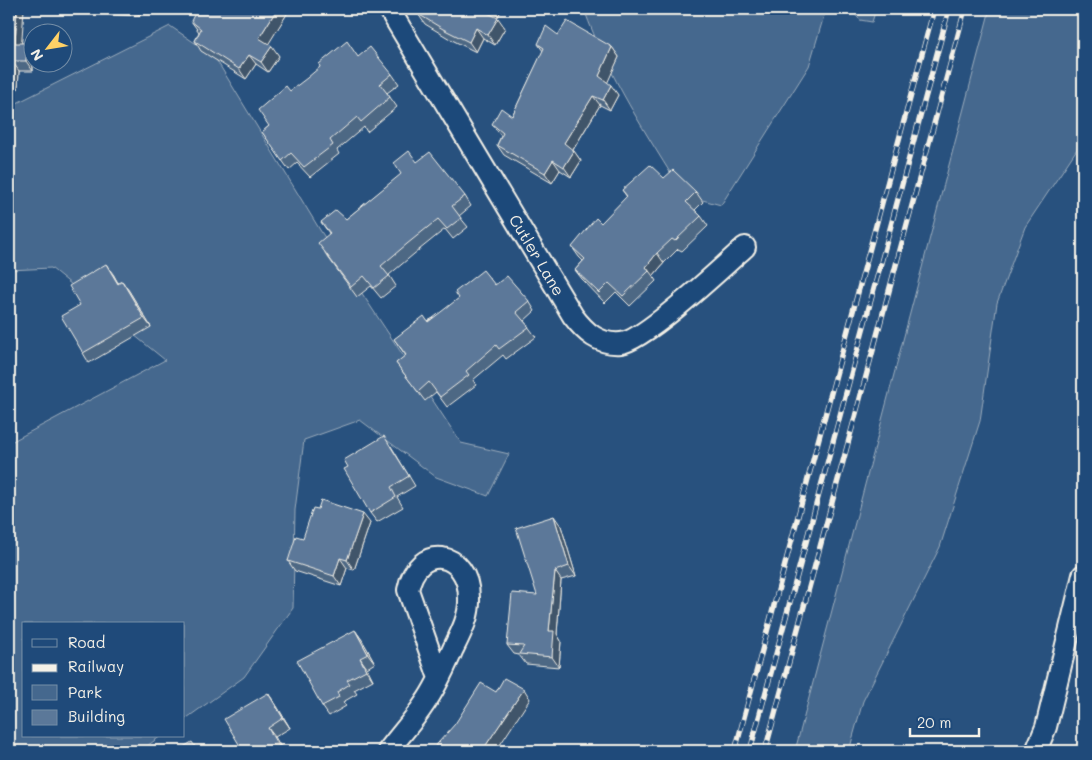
<svg xmlns="http://www.w3.org/2000/svg" width="1092" height="760" viewBox="0 0 1092 760" font-family="Mali,sans-serif">
	<style>
		.green { fill: #45688e; stroke: #9cacbb }
		.lines { fill: none; stroke-linecap: round; stroke-linejoin: round }
		.minor-casing { stroke: #f4f1e8; stroke-width: 24 }
		.minor { stroke: #1f4a7a; stroke-width: 20 }
		.rail-casing { stroke: #f4f1e8; stroke-width: 5.5 }
		.rail { stroke: #1f4a7a; stroke-width: 4; stroke-dasharray: 11; stroke-linecap: butt }
		.wall { fill: #4e6784; stroke: #f4f1e8 }
		.shaded-wall { fill: #40546b; stroke: #f4f1e8 }
		.building { fill: #5b7899; stroke: #f4f1e8 }
		.labels { text-anchor: middle; stroke-width: 4; stroke-linejoin: round; paint-order: stroke }
		.street-label { font-size: 16px; fill: #f4f1e8; stroke: #1f4a7a }
	</style>
	<rect width="100%" height="100%" fill="#28517e"/>
	<filter id="ink" filterUnits="userSpaceOnUse"><feTurbulence type="fractalNoise" baseFrequency=".02" numOctaves="2"/><feDisplacementMap in="SourceGraphic" scale="10" xChannelSelector="R" yChannelSelector="G"/><feConvolveMatrix kernelMatrix="1 2 1 2 8 2 1 2 1" color-interpolation-filters="sRGB"/></filter>
	<g filter="url(#ink)">
		<g class="green">
			<path d="M584 9H826L809 66 721 205 684 195C647 135 608 76 584 9Z"/>
			<path d="M850 9H876L872 22 860 20Z"/>
			<path d="M990 9H1083V140L1025 227 997 303 980 421 940 547 863 701 849 751H795Z"/>
			<path d="M170 26 214 56 320 230 461 443 509 454 488 496 436 477 360 420 304 440 295 510 293 608 244 677 184 720V624H24V736H161L140 751H9V443L165 360 51 268 9 270V107Z"/>
		</g>
		<g class="lines">
			<defs>
				<g id="minor">
					<path d="M389 9 573 316C585 332 599 345 621 343 644 341 724 266 745 247"/>
					<path d="M388 751C400 735 414 720 425 703 437 686 445 667 453 649 461 633 470 616 469 598 469 550 417 542 408 590L439 678"/>
					<path d="M1036 751 1046 727 1083 575"/>
				</g>
			</defs>
			<use href="#minor" class="minor-casing"/>
			<use href="#minor" class="minor"/>
			<defs>
				<g id="rail">
					<path d="M735 751 934 9"/>
					<path d="M750 751 949 9"/>
					<path d="M765 751 965 9"/>
				</g>
			</defs>
			<use href="#rail" class="rail-casing"/>
			<use href="#rail" class="rail"/>
		</g>
		<g class="wall">
			<path d="M9 9 22 43 32 62H33V71H19L18 89 9 88Z"/>
			<path d="M102 9H141L140 16 106 14Z"/>
			<path d="M290 9 268 44 279 56 268 72 256 64 246 79 201 51 195 41 199 32 191 21Z"/>
			<path d="M421 9H502L497 18 505 28 495 45 483 38 476 52 450 39 425 24 418 14Z"/>
			<path d="M558 35 612 47 619 57 607 82 618 95 610 110 600 105 573 150 581 161 571 177 560 170 552 183 504 155 497 145 501 136 492 124 512 116 543 51 538 44Z"/>
			<path d="M358 57 392 74 399 84 387 93 397 107 367 132 364 127 337 150 339 154 310 177 297 163 289 170 262 132 269 126 290 91Z"/>
			<path d="M417 162 465 196 471 206 459 216 468 227 453 239 445 229 414 254 389 275 396 286 381 298 371 286 357 297 325 253 329 233 321 222 346 219Z"/>
			<path d="M664 178 696 192 703 202 695 210 701 216 708 226 682 251 678 249 664 263 653 276 656 281 630 306 616 292 605 303 582 279 575 270 583 261 579 257 572 247 601 223 627 197 622 190Z"/>
			<path d="M113 274 118 283 122 281 129 291 151 327 89 363 83 353 80 305Z"/>
			<path d="M495 285 529 301 535 311 524 321 536 337 506 359 503 355 473 380 476 385 447 407 436 392 425 401 396 363 406 356 394 339Z"/>
			<path d="M391 446 415 486 397 497 403 507 377 522 370 513Z"/>
			<path d="M370 523 354 570 347 568 341 586 295 571 288 561 303 538Z"/>
			<path d="M561 526 576 576 561 580 557 634 561 641 559 667 526 664 519 655 514 654 507 645 537 595Z"/>
			<path d="M355 630 362 640 375 663 367 668 373 680 354 690 357 694 343 702 346 706 329 716 322 706Z"/>
			<path d="M275 703 290 728 275 737 283 751H243Z"/>
		</g>
		<g class="shaded-wall">
			<path d="M17 9H24L21 53 15 43Z"/>
			<path d="M134 9H141L140 16Z"/>
			<path d="M277 9H290L266 48 259 38Z"/>
			<path d="M490 9H502L495 22 488 13Z"/>
			<path d="M498 18 505 28 495 45 488 35Z"/>
			<path d="M476 28 483 38 476 52 469 42Z"/>
			<path d="M27 43 32 51 33 71 26 61Z"/>
			<path d="M272 46 279 56 268 72 261 62Z"/>
			<path d="M612 47 619 57 606 86 599 76Z"/>
			<path d="M249 55 256 64 246 79 239 69Z"/>
			<path d="M12 61 19 71 18 89 11 79Z"/>
			<path d="M611 85 618 95 610 110 603 100Z"/>
			<path d="M593 96 600 105 571 153 564 143Z"/>
			<path d="M574 151 581 161 571 177 564 167Z"/>
			<path d="M553 160 560 170 552 183 545 173Z"/>
			<path d="M657 253 664 263 653 276 646 267Z"/>
			<path d="M106 264 113 274 124 294Z"/>
			<path d="M122 281 129 291 151 327 144 318Z"/>
			<path d="M363 514 370 523 354 570 347 560Z"/>
			<path d="M554 516 561 526 576 576 569 566Z"/>
			<path d="M340 558 347 568 341 586 334 576Z"/>
			<path d="M555 571 561 580 557 634 561 641 559 667 552 657 549 631Z"/>
			<path d="M355 630 362 640 375 663 368 654Z"/>
			<path d="M360 658 367 668 373 680 366 670Z"/>
			<path d="M524 689 530 699 496 751H482Z"/>
			<path d="M268 693 275 703 290 728 283 718Z"/>
			<path d="M268 728 275 737 283 751 276 742Z"/>
		</g>
		<g class="building">
			<path d="M9 9H17L15 43H27L26 61H12L11 79H9Z"/>
			<path d="M197 9H277L259 38 272 46 261 62 249 55 239 69 195 41 201 29 191 21Z"/>
			<path d="M421 9H490L488 13 498 18 488 35 476 28 469 42 443 29 418 14Z"/>
			<path d="M567 21 612 47 599 76 611 85 603 100 593 96 564 143 574 151 564 167 553 160 545 173 497 145 503 133 492 124 501 108 512 116 544 48 538 44 546 26 558 35Z"/>
			<path d="M347 41 358 57 370 47 392 74 380 84 390 97 361 122 357 117 330 140 333 145 304 167 291 153 282 161 262 132 269 126 258 110 286 86 290 91 307 78 320 67 319 64Z"/>
			<path d="M409 151 417 162 430 152 465 196 452 206 461 218 447 229 438 219 407 244 381 266 389 276 374 288 364 276 351 287 318 243 330 233 321 222 336 210 346 219 401 174 394 163Z"/>
			<path d="M650 165 664 178 673 170 696 192 686 202 701 216 675 241 672 239 657 253 646 267 649 271 623 296 609 283 599 293 575 270 585 259 572 247 596 218 601 223 627 196 622 190Z"/>
			<path d="M106 264 118 284 122 281 144 318 83 353 61 316 80 305 69 286Z"/>
			<path d="M483 270 495 285 507 276 529 301 516 312 529 327 499 349 496 345 466 371 469 375 440 397 429 382 418 392 396 363 406 355 394 339 424 316 428 322 459 298 455 292Z"/>
			<path d="M384 436 409 476 391 487 396 497 370 513 344 469 348 467 344 460Z"/>
			<path d="M321 500 363 514 347 560 340 558 334 576 288 561 296 536 303 538 313 508 318 509Z"/>
			<path d="M554 516 569 566 555 571 549 631H554L552 657 519 654 524 646 507 645 512 593 537 595 516 528Z"/>
			<path d="M355 630 368 654 360 658 366 670 347 680 350 684 337 692 339 697 322 706 297 661Z"/>
			<path d="M504 678 524 689 482 751H431L455 724 481 683 496 692Z"/>
			<path d="M268 693 283 718 268 728 276 742 261 751H243L224 719Z"/>
			<path d="M192 742 198 751H176Z"/>
		</g>
	</g>
	<g class="labels">
		<g class="street-label">
			<text transform="translate(537 255) rotate(59)" y="6">Cutler Lane</text>
		</g>
	</g>
	<rect width="1092" height="760" fill="none" stroke="#1f4a7a" stroke-width="30"/>
	<rect x="15" y="15" width="1062" height="730" fill="none" stroke="#f4f1e8" stroke-width="2" filter="url(#ink)"/>
	<rect x="22" y="622" width="162" height="115" fill="#1f4a7a" stroke="#748da6"/>
	<rect x="32" y="639" width="25" height="8" fill="#1f4a7a" stroke="#748da6"/>
	<text x="68" y="648" font-size="15" fill="#f4f1e8">Road</text>
	<rect x="32" y="664" width="25" height="8" fill="#f4f1e8" stroke="#748da6"/>
	<text x="68" y="672" font-size="15" fill="#f4f1e8">Railway</text>
	<rect x="32" y="685" width="25" height="15" fill="#45688e" stroke="#748da6"/>
	<text x="68" y="698" font-size="15" fill="#f4f1e8">Park</text>
	<rect x="32" y="710" width="25" height="15" fill="#5b7899" stroke="#748da6"/>
	<text x="68" y="722" font-size="15" fill="#f4f1e8">Building</text>
	<g transform="translate(48 48) rotate(239)"><circle r="24" fill="#1f4a7a" stroke="#748da6"/>
	<path d="M0-4L9 19L0 12L-9 19Z" fill="#ffd166"/>
	<text y="-8" font-size="14" font-weight="bold" text-anchor="middle" fill="#f4f1e8">N</text>
	</g>
	<path d="M910 728v8h69v-8" fill="none" stroke="#f4f1e8" stroke-width="2.5"/>
	<text x="917" y="728" font-size="15" fill="#f4f1e8" stroke="#1f4a7a" stroke-width="4" paint-order="stroke">20 m</text>
</svg>
